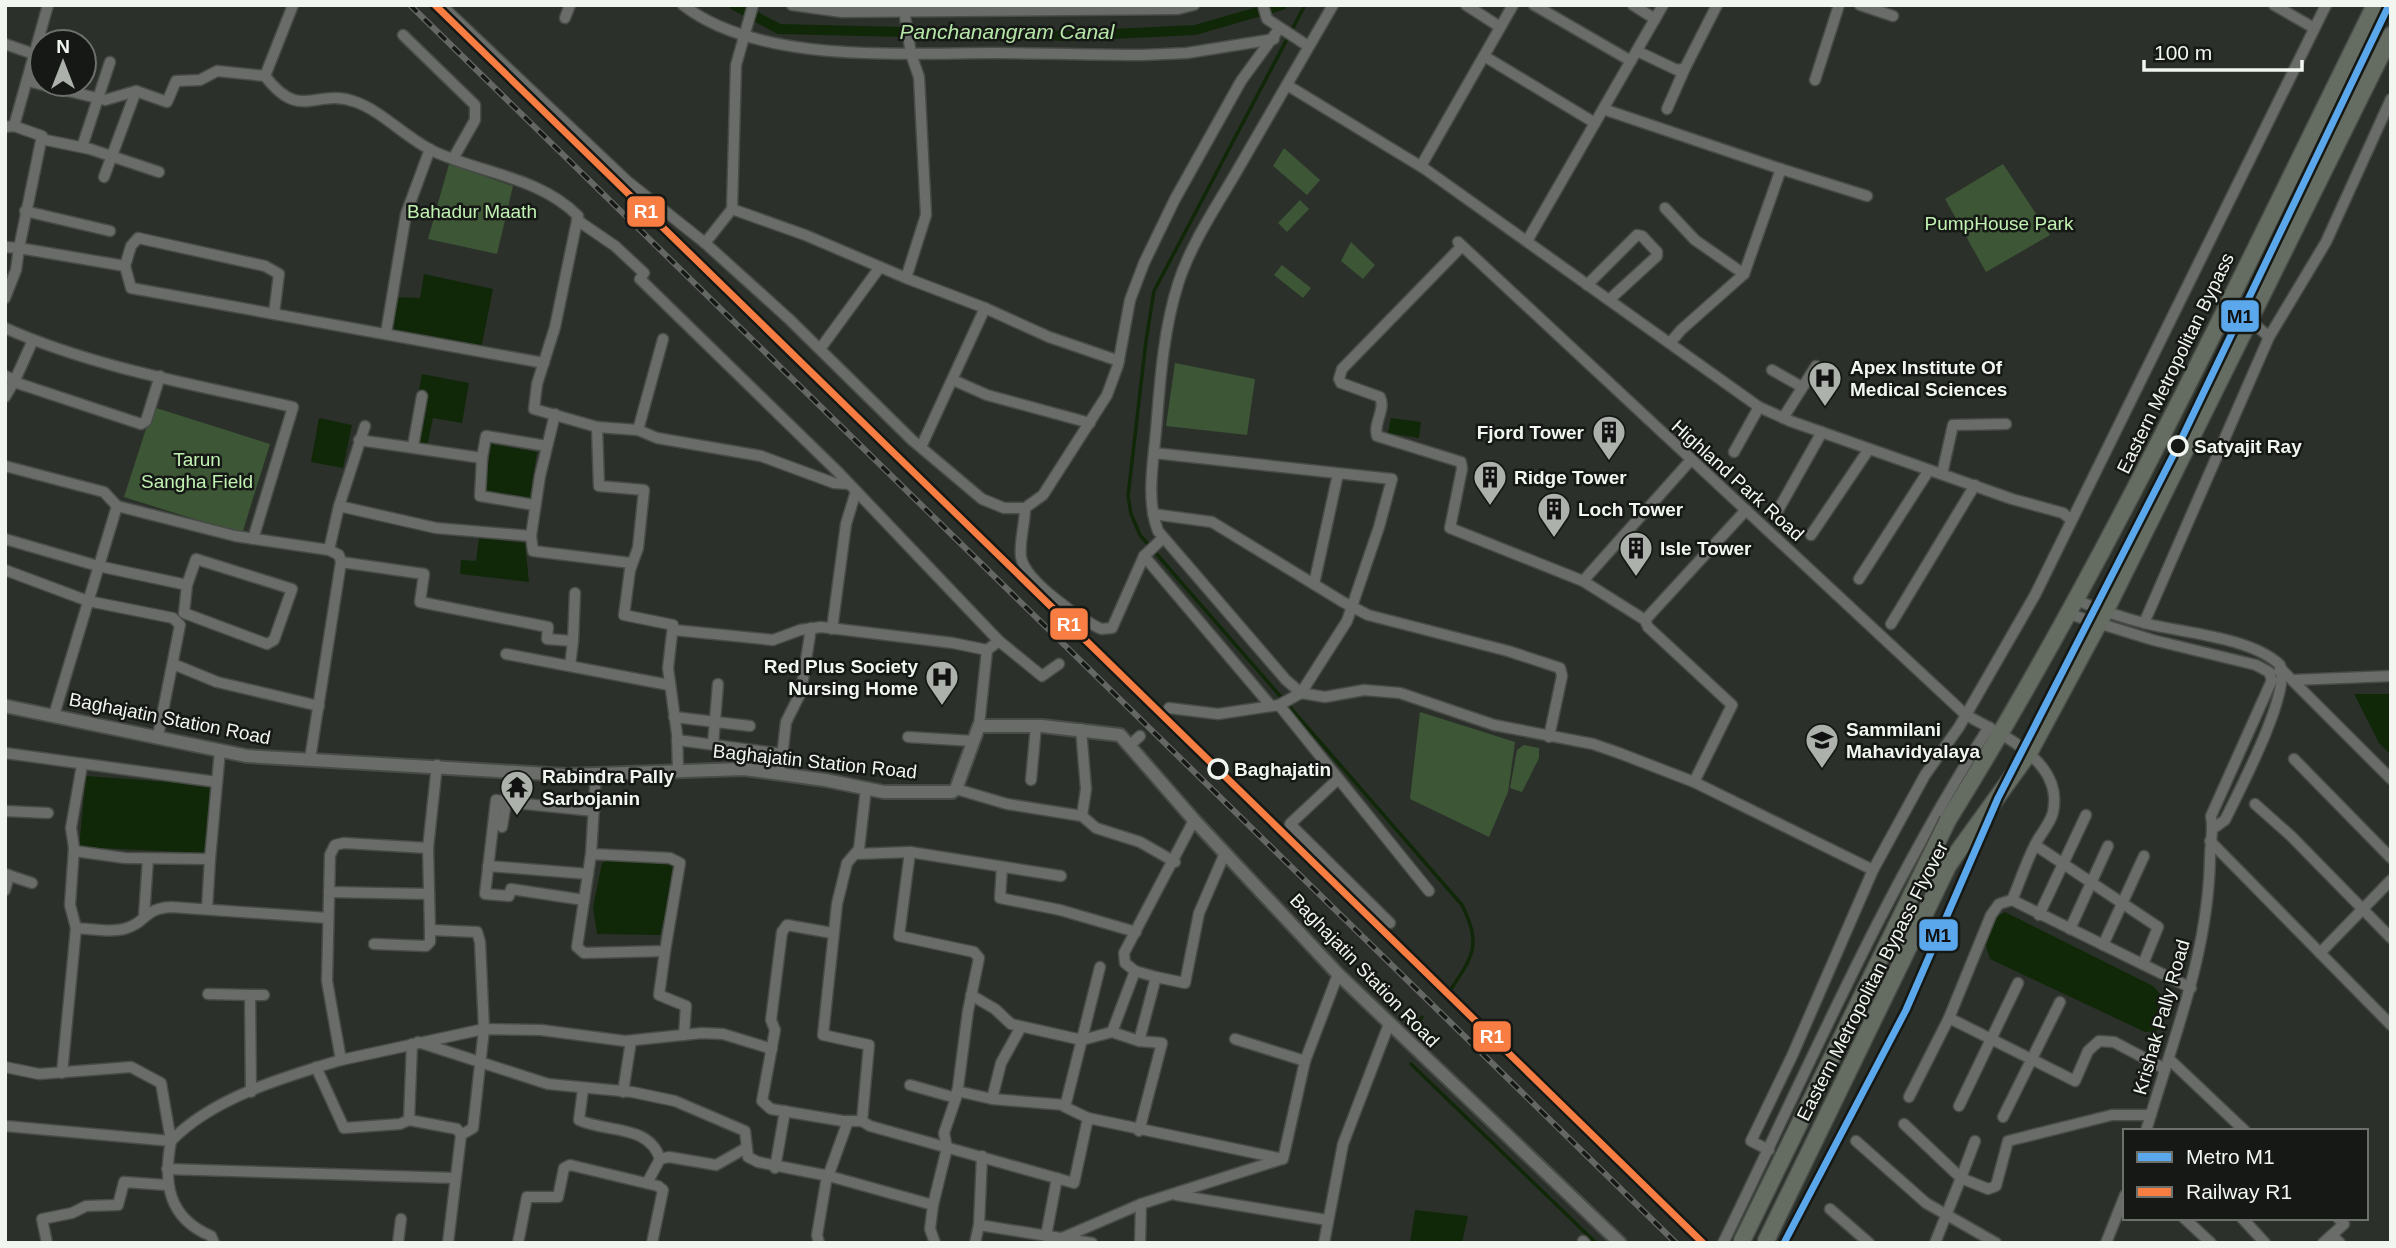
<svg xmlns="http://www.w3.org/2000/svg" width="2396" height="1248" viewBox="0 0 2396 1248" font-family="Helvetica,sans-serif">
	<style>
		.green { fill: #3d5636 }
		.water { fill: #102807 }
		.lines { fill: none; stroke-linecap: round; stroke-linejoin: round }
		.stream { stroke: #102807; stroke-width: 3.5 }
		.canal { stroke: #102807; stroke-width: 10 }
		.minor-casing { stroke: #484c47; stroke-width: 13 }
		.tertiary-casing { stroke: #484c47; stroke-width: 16 }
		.primary-casing { stroke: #484c47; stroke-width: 19 }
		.minor { stroke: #696c68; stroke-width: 10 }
		.tertiary { stroke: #696c68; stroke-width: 12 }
		.primary { stroke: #656d62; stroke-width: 16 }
		.rail-casing { stroke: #646764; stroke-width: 6 }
		.rail { stroke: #151814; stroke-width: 3.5; stroke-dasharray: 10; stroke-linecap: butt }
		.primary-bridge-casing { stroke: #484c47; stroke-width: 19; stroke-linecap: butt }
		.primary-bridge { stroke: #656d62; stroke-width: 16 }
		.rail-1-casing { stroke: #151814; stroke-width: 12 }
		.rail-1 { stroke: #f77d43; stroke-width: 7 }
		.metro-1-casing { stroke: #151814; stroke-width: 12 }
		.metro-1 { stroke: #5aa8eb; stroke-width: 7 }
		.stop-dot { fill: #151814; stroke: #f1f6f0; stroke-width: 3.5 }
		.labels { text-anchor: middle; stroke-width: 5; stroke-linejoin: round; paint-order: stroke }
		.park-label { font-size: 19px; fill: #c1f1b3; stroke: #151814 }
		.street-label { font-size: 19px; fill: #f1f6f0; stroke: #151814 }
		.poi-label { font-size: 19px; font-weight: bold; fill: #f1f6f0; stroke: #151814; text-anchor: start }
		.stop-label { font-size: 19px; font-weight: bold; fill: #f1f6f0; stroke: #151814; text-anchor: start }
		.water-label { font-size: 21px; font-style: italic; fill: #b5e5a7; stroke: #151814 }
		.line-badge { stroke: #151814; stroke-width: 2.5 }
		.badge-label { font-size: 19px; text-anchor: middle; font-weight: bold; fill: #fff }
		.pale-badge-label { font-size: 19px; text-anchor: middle; font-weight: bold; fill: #111 }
	</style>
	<rect width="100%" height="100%" fill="#2b302a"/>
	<g class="green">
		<path d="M1284 148 1320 180 1307 195 1273 166Z"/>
		<path d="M449 164 513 186 497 254 428 239Z"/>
		<path d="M2003 164 2050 235 1986 272 1945 199Z"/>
		<path d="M1300 200 1309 209 1287 232 1278 223Z"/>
		<path d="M1351 242 1375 265 1363 279 1341 261Z"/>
		<path d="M1282 265 1311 288 1303 298 1274 275Z"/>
		<path d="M1175 363 1255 379 1247 435 1166 426Z"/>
		<path d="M153 407 270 444 242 534 124 497Z"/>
		<path d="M1420 712 1515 742 1508 792 1489 837 1410 799Z"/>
		<path d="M1524 745 1539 748V758L1522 792 1510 788 1517 750Z"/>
	</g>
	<g class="water">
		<path d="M424 274 493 289 481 349 386 329 392 297 420 298Z"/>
		<path d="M422 374 469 383 462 423 433 418 427 447 409 444Z"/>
		<path d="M319 418 352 425 343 468 311 462Z"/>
		<path d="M1391 418 1421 422 1419 438 1388 433Z"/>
		<path d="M491 444 537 452 529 502 483 495Z"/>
		<path d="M479 538 525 543 529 582 460 574 461 560 476 561Z"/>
		<path d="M2354 694H2391V755L2379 743Z"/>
		<path d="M86 776 210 785 206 853 79 847Z"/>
		<path d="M619 856 678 863 660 935 597 934 593 907 602 863Z"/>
		<path d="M2005 912 2153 986 2164 998V1019L2157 1031 2145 1032 1990 959 1985 943 1996 917Z"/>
		<path d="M1415 1210 1468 1216 1462 1243H1410Z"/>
	</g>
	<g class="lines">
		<g class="stream">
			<path d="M1305 5 1154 291 1146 341 1128 496 1131 514 1140 535 1462 905C1481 944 1474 955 1451 989"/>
			<path d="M1415 1029 1422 1017"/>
			<path d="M1411 1064 1596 1243"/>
		</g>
		<path class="canal" d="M734 5 779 29 1071 36 1195 30 1282 5"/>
		<defs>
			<g id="minor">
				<path d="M293 5 265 76C301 123 315 87 356 102 383 112 406 138 433 151 480 173 540 177 578 216L555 327 537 384 534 409 597 427 599 486 644 490 638 548 630 570 624 615 673 625 668 668 677 734 678 769"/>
				<path d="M441 5 627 181 705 243 789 319 912 440 982 499 1004 508H1025L1043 495 1107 395 1118 365 1130 300 1144 263 1175 199 1241 81 1279 29"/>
				<path d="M683 5C759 64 902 53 994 53 1043 53 1093 55 1143 55L1187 53 1274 39"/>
				<path d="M753 5 736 65 732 209 805 235 906 278"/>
				<path d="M792 5 842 12 1178 9 1194 5"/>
				<path d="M1263 5 1267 19 1308 46"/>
				<path d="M1466 5 1500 27"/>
				<path d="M1534 5 1631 61"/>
				<path d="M1633 5 1655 19"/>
				<path d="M1860 5 1893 16"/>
				<path d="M2274 5 2314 28"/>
				<path d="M904 10 911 54 919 77 926 215 906 278 985 308 921 447"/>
				<path d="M565 18 570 5"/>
				<path d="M403 35 475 105V120L454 157"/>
				<path d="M5 44 34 54"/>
				<path d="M1637 51 1677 70 1685 68 1717 5"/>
				<path d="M1484 56 1595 123"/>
				<path d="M1815 80 1839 5"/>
				<path d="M27 81 105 100 136 91 167 102 176 81 200 80 217 71 265 76"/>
				<path d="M1287 85 1425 169 1759 407 1790 421 2012 499 2063 513 2070 519"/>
				<path d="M1603 109 1781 169 1744 274 1681 330 1670 343"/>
				<path d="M1667 109 1685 68"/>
				<path d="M14 126 48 5"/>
				<path d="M5 127 14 126 42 136 19 248 5 247"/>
				<path d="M41 139 90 149 159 172"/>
				<path d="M82 147 110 62"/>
				<path d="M1421 166 1513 5"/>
				<path d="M1781 169 1867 196"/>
				<path d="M104 177 136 91"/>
				<path d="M1665 208 1695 240 1744 274"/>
				<path d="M25 211 110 231"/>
				<path d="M577 220 615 246 644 273 640 279 838 472 999 641 987 650"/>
				<path d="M1527 241 1663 5"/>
				<path d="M1458 242 1966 715C2002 735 2064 761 2053 812 2051 823 2040 834 2035 845 2026 862 2020 882 2012 900L2191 988"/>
				<path d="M705 243 732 209"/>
				<path d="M1462 246 1342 369 1339 379 1341 383 1380 397C1386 410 1373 423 1377 436L1461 462 1462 469 1450 528 1583 581 1645 620 1648 627 1732 705 1694 782"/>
				<path d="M125 266 131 246 138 238 265 266 279 274 274 314"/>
				<path d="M1587 285 1637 235 1642 236 1657 252V256L1609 300"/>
				<path d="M5 298 16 270 19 248 125 266 131 288 544 363"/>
				<path d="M2226 307 2250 320 2269 337"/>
				<path d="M985 308 1049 337 1119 361"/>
				<path d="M5 328C95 368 197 385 293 407L253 539"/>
				<path d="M386 333 406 214 430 149"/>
				<path d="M820 349 880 267"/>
				<path d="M1772 370 1802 387"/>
				<path d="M5 376 15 380 5 397"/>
				<path d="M15 380 33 340"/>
				<path d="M953 380 987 395 1090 423"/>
				<path d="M14 382 141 424 146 421 160 376"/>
				<path d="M1783 418 1816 366"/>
				<path d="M597 427 638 430 657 438 761 456 834 483 849 484"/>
				<path d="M638 430 663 339"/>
				<path d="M359 440 482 458 486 436 547 446"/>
				<path d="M413 446 422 396"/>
				<path d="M1734 452 1759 407"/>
				<path d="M1154 453 1392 479 1379 527 1347 621 1301 693 1286 680 1158 531C1146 500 1153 464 1156 431 1160 382 1163 332 1178 284 1190 246 1214 210 1234 176 1267 119 1300 62 1333 5"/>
				<path d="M482 458 480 496 534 505"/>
				<path d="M5 466 104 492 117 506"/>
				<path d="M1942 474 1953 425 2006 424"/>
				<path d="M339 506 365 426"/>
				<path d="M1025 508C1025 524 1019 542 1021 557 1025 581 1080 619 1101 629L1112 628 1144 556 1163 538"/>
				<path d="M1777 512 1822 432"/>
				<path d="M1153 514 1212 522 1343 602 1368 615 1508 651 1560 668 1562 676 1549 737"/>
				<path d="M1811 535 1869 449"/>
				<path d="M531 536 540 476 555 414"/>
				<path d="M5 539 98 566 187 585 196 559 292 589 274 640 267 644 184 613 187 585"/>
				<path d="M329 550 339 506 436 528 531 536 533 551 631 563"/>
				<path d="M1144 556 1271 706"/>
				<path d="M341 562 424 574 420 602 548 627 547 639 573 641 570 666"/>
				<path d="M5 570 88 601 173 618 180 625 158 736"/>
				<path d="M1859 579 1929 470"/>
				<path d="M1583 581 1690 461"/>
				<path d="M1314 584 1338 474"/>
				<path d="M2076 600C2100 610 2123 618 2148 624 2186 633 2252 638 2280 665 2292 691 2239 791 2225 820L2214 828"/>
				<path d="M2069 614 2153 640 2256 665 2269 672 2272 680 2211 816C2214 830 2210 843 2210 858 2208 956 2173 1038 2146 1131"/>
				<path d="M1645 620 1746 510"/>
				<path d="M2144 623 2269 337 2326 242 2391 99"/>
				<path d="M1891 624 1975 485"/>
				<path d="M832 629 846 524 856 491"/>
				<path d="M674 630 773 640 800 630 821 627 953 643 987 650 979 726"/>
				<path d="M573 641 575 593"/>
				<path d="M999 641 1042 676 1059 664"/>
				<path d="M506 654 669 685"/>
				<path d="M173 664 217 682 319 706"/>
				<path d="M2279 671 2282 670 2391 779"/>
				<path d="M2293 680 2391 676"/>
				<path d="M1279 705 1429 891"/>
				<path d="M1169 708 1218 714 1279 705 1301 693 1325 697 1364 690 1400 693 1494 725 1593 744 1619 753 1694 782 1873 870"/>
				<path d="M54 715 117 506 235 536 329 550 339 555 341 562 310 759"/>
				<path d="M674 717 750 726"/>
				<path d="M1081 729 1086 789 1082 816"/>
				<path d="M908 737 973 741"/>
				<path d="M677 740 783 754"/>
				<path d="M713 744 718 684"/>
				<path d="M1130 745 1140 736"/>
				<path d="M5 753 217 782"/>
				<path d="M2294 759 2391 858"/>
				<path d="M437 765 428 848 344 843 335 845 330 855 327 981 341 1060 484 1029 541 1030 625 1041 702 1033 723 1034 772 1049"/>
				<path d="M509 771 506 802 496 800 485 894 509 896 511 889 584 900"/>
				<path d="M780 774 786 722 801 692 811 628"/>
				<path d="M1338 779 1290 824 1390 923"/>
				<path d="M1031 780 1036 726"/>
				<path d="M866 788 859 849 847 863 837 904 823 1035 869 1045 862 1121 870 1126 1074 1183 1088 1118 1283 1159 1305 1061 1338 974"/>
				<path d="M956 789 1007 804 1082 816 1096 828 1140 842 1175 862"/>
				<path d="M2255 804 2291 836 2391 938"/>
				<path d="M5 811 48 813"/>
				<path d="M502 827 506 802 594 811"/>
				<path d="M2210 841 2391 1025"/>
				<path d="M2035 845 2158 927 2143 964"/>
				<path d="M428 848 430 930 477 932 480 942 484 1029 473 1128 461 1135 448 1243"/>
				<path d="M74 851 125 858 210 859 220 750"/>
				<path d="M910 852 899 936 974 952 979 958 968 1011 957 1095 944 1133 947 1148 933 1205 930 1229 935 1243"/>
				<path d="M591 854 670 858 680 863 665 951 584 953 577 947 591 854 596 773"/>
				<path d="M856 854 910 852 1061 876"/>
				<path d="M488 866 588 874"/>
				<path d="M1002 867 1000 898 1060 910 1136 932"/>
				<path d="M5 874 32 883"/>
				<path d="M5 890 9 875"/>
				<path d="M329 892 429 894"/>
				<path d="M207 909 210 859"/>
				<path d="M2039 915 2086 815"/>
				<path d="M144 916 148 859"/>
				<path d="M76 928C92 929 112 933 127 928 148 921 143 909 171 907L328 918"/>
				<path d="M2070 929 2108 846"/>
				<path d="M832 933 787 925 782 932 771 1020 775 1030 762 1101 771 1109 843 1121H862"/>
				<path d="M374 944 426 946 430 942V930"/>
				<path d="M2103 945 2144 856"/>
				<path d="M665 951 659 995 686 1006 684 1035"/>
				<path d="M2320 953 2391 880"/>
				<path d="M1135 971 1156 977"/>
				<path d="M208 994 250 995 251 1092"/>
				<path d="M250 995H264"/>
				<path d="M971 995 995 1009 1011 1024 1082 1040 1112 1032 1135 971 1125 963 1124 953 1194 820"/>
				<path d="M1949 1018 2075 1081 2088 1051 2099 1041 2114 1042 2165 1069"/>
				<path d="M1112 1032 1139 1041"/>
				<path d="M1235 1039 1305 1061"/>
				<path d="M418 1042 548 1084 632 1092 675 1101 745 1131 748 1157 758 1162 829 1176 933 1205"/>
				<path d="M412 1044 409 1120 457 1129 461 1135"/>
				<path d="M2169 1059 2245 1131"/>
				<path d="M5 1067 39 1074 131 1067 161 1083 171 1141C212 1098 284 1077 341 1060"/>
				<path d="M316 1067 344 1128 400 1124 409 1120"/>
				<path d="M62 1073 76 928 70 905 74 848 71 828 82 765"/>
				<path d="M910 1085 956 1098"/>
				<path d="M583 1089 579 1120C607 1133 649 1124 660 1159"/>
				<path d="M957 1091 992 1099 1001 1063 1021 1027"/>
				<path d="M623 1092 631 1041"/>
				<path d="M1909 1097 1949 1018 1991 915 1999 904 2012 900"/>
				<path d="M992 1099 1065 1105"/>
				<path d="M1959 1106 2018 983"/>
				<path d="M2003 1117 2060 1002"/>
				<path d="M1088 1118 1065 1107 1100 967"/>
				<path d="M1904 1124 1961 1178 1935 1243"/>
				<path d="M5 1126 171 1141C163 1183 168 1218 211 1236L214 1243"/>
				<path d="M1139 1131 1162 1043 1139 1041 1156 977 1185 983 1199 913 1225 853"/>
				<path d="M1856 1141 1926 1203 1996 1243"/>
				<path d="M1975 1141 1961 1178 1988 1189 1996 1186 2008 1141 2112 1115H2151"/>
				<path d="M1769 1150 1751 1141 1792 1056 1873 870 1925 775 1959 727 2035 595 2326 5"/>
				<path d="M775 1168 785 1111"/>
				<path d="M167 1169 455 1178"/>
				<path d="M647 1183 660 1159 669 1157 716 1165 746 1148"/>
				<path d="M1176 1195 1327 1220"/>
				<path d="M1830 1209 1869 1243"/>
				<path d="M2184 1218 2211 1243"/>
				<path d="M2242 1218 2265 1243"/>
				<path d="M979 1225 1092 1243"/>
				<path d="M2332 1235 2340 1243"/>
				<path d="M1046 1236 1057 1178"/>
				<path d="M1062 1238 1141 1204 1282 1159"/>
				<path d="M1583 1241 1585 1243"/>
				<path d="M47 1243 42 1219 72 1213 86 1206 118 1205 124 1182 166 1185"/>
				<path d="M398 1243 401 1219"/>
				<path d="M518 1243 527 1197H558L564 1168 570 1165 658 1186 663 1190 652 1243"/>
				<path d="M819 1243 817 1235 826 1182 848 1121"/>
				<path d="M975 1243 979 1225 982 1156"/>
				<path d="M1140 1243 1141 1204"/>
				<path d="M1324 1243 1343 1144 1389 1024"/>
				<path d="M1723 1243C1808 1069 1884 891 1989 727"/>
				<path d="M2106 1243 2125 1195"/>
				<path d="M2323 1243 2344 1224 2338 1218"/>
			</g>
			<path id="tertiary" d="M5 706 247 756 565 775 744 769 825 780 884 792H952L956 789 979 726H1042L1120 735 1194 820 1338 974 1620 1243"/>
			<g id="primary">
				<path d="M1948 820C2110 559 2239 280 2375 5"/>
				<path d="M1959 850 2029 753 2105 612 2391 35"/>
			</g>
		</defs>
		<use href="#minor" class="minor-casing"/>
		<use href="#tertiary" class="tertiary-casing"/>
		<use href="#primary" class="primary-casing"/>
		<use href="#minor" class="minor"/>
		<use href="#tertiary" class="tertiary"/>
		<use href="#primary" class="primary"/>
		<defs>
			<g id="rail">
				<path d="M410 5 1676 1243"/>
				<path d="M435 5 1703 1243"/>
			</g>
		</defs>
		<use href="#rail" class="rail-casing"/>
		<use href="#rail" class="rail"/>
		<defs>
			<g id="primary-bridge">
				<path d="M1741 1243 1948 820"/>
				<path d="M1765 1243 1948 866 1959 850"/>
			</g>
		</defs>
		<use href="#primary-bridge" class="primary-bridge-casing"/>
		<use href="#primary-bridge" class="primary-bridge"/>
		<defs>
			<path id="rail-1" d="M435 5 1703 1243"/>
		</defs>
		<use href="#rail-1" class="rail-1-casing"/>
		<use href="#rail-1" class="rail-1"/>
		<defs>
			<path id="metro-1" d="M1784 1243 1906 1010 1998 798 2178 446 2389 5"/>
		</defs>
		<use href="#metro-1" class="metro-1-casing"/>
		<use href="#metro-1" class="metro-1"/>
	</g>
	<defs>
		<symbol id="hospital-pin" viewBox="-11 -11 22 30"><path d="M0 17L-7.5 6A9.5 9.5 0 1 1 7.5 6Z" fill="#acb1ab" stroke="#151814"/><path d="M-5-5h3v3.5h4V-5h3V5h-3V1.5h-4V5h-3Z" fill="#111"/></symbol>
		<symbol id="building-pin" viewBox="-11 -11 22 30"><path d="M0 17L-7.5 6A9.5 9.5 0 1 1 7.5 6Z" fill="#acb1ab" stroke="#151814"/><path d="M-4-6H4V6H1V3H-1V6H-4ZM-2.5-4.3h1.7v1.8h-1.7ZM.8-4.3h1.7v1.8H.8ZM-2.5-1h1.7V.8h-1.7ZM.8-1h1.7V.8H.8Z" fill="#111"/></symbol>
		<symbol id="university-pin" viewBox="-11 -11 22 30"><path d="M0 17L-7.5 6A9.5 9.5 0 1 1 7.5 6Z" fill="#acb1ab" stroke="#151814"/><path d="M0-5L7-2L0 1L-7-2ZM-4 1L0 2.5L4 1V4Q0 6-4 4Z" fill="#111"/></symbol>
		<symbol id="temple-pin" viewBox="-11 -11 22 30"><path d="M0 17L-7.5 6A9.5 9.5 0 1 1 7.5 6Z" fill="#acb1ab" stroke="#151814"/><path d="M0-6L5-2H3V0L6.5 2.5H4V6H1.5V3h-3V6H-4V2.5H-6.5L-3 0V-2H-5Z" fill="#111"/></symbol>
	</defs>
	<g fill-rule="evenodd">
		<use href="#hospital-pin" x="1806" y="359" width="38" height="52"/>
		<use href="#building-pin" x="1590" y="413" width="38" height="52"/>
		<use href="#building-pin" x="1471" y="458" width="38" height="52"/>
		<use href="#building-pin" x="1535" y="490" width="38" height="52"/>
		<use href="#building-pin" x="1617" y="529" width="38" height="52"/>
		<use href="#hospital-pin" x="923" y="658" width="38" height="52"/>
		<use href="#university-pin" x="1803" y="721" width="38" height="52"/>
		<use href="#temple-pin" x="498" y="768" width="38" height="52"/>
	</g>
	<g class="stop-dot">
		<circle cx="2178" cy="446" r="9"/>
		<circle cx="1218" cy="769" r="9"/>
	</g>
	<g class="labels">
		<g class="park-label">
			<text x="472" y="218">Bahadur Maath</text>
			<text x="1999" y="230">PumpHouse Park</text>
			<text x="197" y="466">Tarun<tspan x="197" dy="22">Sangha Field</tspan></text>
		</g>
		<g class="street-label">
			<text transform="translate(2175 363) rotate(-64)" y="7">Eastern Metropolitan Bypass</text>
			<text transform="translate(1738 480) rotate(42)" y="7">Highland Park Road</text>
			<text transform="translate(170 718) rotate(11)" y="7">Baghajatin Station Road</text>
			<text transform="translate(815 761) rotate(6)" y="7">Baghajatin Station Road</text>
			<text transform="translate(1365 970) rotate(46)" y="7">Baghajatin Station Road</text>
			<text transform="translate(1872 981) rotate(-63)" y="7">Eastern Metropolitan Bypass Flyover</text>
			<text transform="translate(2161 1017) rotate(-74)" y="7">Krishak Pally Road</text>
		</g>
		<g class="poi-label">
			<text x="1850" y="374">Apex Institute Of<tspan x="1850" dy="22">Medical Sciences</tspan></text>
			<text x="1584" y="439" text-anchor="end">Fjord Tower</text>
			<text x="1514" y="484">Ridge Tower</text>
			<text x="1578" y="516">Loch Tower</text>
			<text x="1660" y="555">Isle Tower</text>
			<text x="918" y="673" text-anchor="end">Red Plus Society<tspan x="918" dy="22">Nursing Home</tspan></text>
			<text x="1846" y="736">Sammilani<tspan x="1846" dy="22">Mahavidyalaya</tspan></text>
			<text x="542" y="783">Rabindra Pally<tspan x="542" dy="22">Sarbojanin</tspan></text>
		</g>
		<g class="stop-label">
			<text x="2194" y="453">Satyajit Ray</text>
			<text x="1234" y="776">Baghajatin</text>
		</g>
		<g class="water-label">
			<text x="1007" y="39">Panchanangram Canal</text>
		</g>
	</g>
	<g class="line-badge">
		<rect x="626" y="195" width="40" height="33" rx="7" fill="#f77d43"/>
		<rect x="2220" y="299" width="40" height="34" rx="7" fill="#5aa8eb"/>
		<rect x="1049" y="607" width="40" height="34" rx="7" fill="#f77d43"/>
		<rect x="1918" y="918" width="41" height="34" rx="7" fill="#5aa8eb"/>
		<rect x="1472" y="1020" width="40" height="33" rx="7" fill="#f77d43"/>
	</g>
	<g class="badge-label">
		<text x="646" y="218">R1</text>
		<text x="1069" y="631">R1</text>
		<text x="1492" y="1043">R1</text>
	</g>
	<g class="pale-badge-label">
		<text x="2240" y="323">M1</text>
		<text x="1938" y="942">M1</text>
	</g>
	<rect width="2396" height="1248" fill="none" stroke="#f1f6f0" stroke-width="14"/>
	<rect x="2123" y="1129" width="245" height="91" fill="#151814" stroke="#6d716c" stroke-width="2"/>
	<rect x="2137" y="1152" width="35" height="10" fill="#5aa8eb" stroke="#6d716c" stroke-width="2"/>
	<text x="2186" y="1164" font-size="21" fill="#f1f6f0">Metro M1</text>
	<rect x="2137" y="1187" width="35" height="10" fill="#f77d43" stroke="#6d716c" stroke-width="2"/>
	<text x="2186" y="1199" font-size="21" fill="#f1f6f0">Railway R1</text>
	<g transform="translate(63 63)"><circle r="33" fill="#151814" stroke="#6d716c" stroke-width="2"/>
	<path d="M0-5L12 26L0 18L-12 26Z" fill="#acb1ab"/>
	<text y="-10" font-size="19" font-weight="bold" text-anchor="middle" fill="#f1f6f0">N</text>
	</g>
	<path d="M2144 60v10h158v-10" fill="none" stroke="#f1f6f0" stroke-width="3.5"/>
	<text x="2154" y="60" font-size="21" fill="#f1f6f0" stroke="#151814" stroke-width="5" paint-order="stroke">100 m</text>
</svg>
